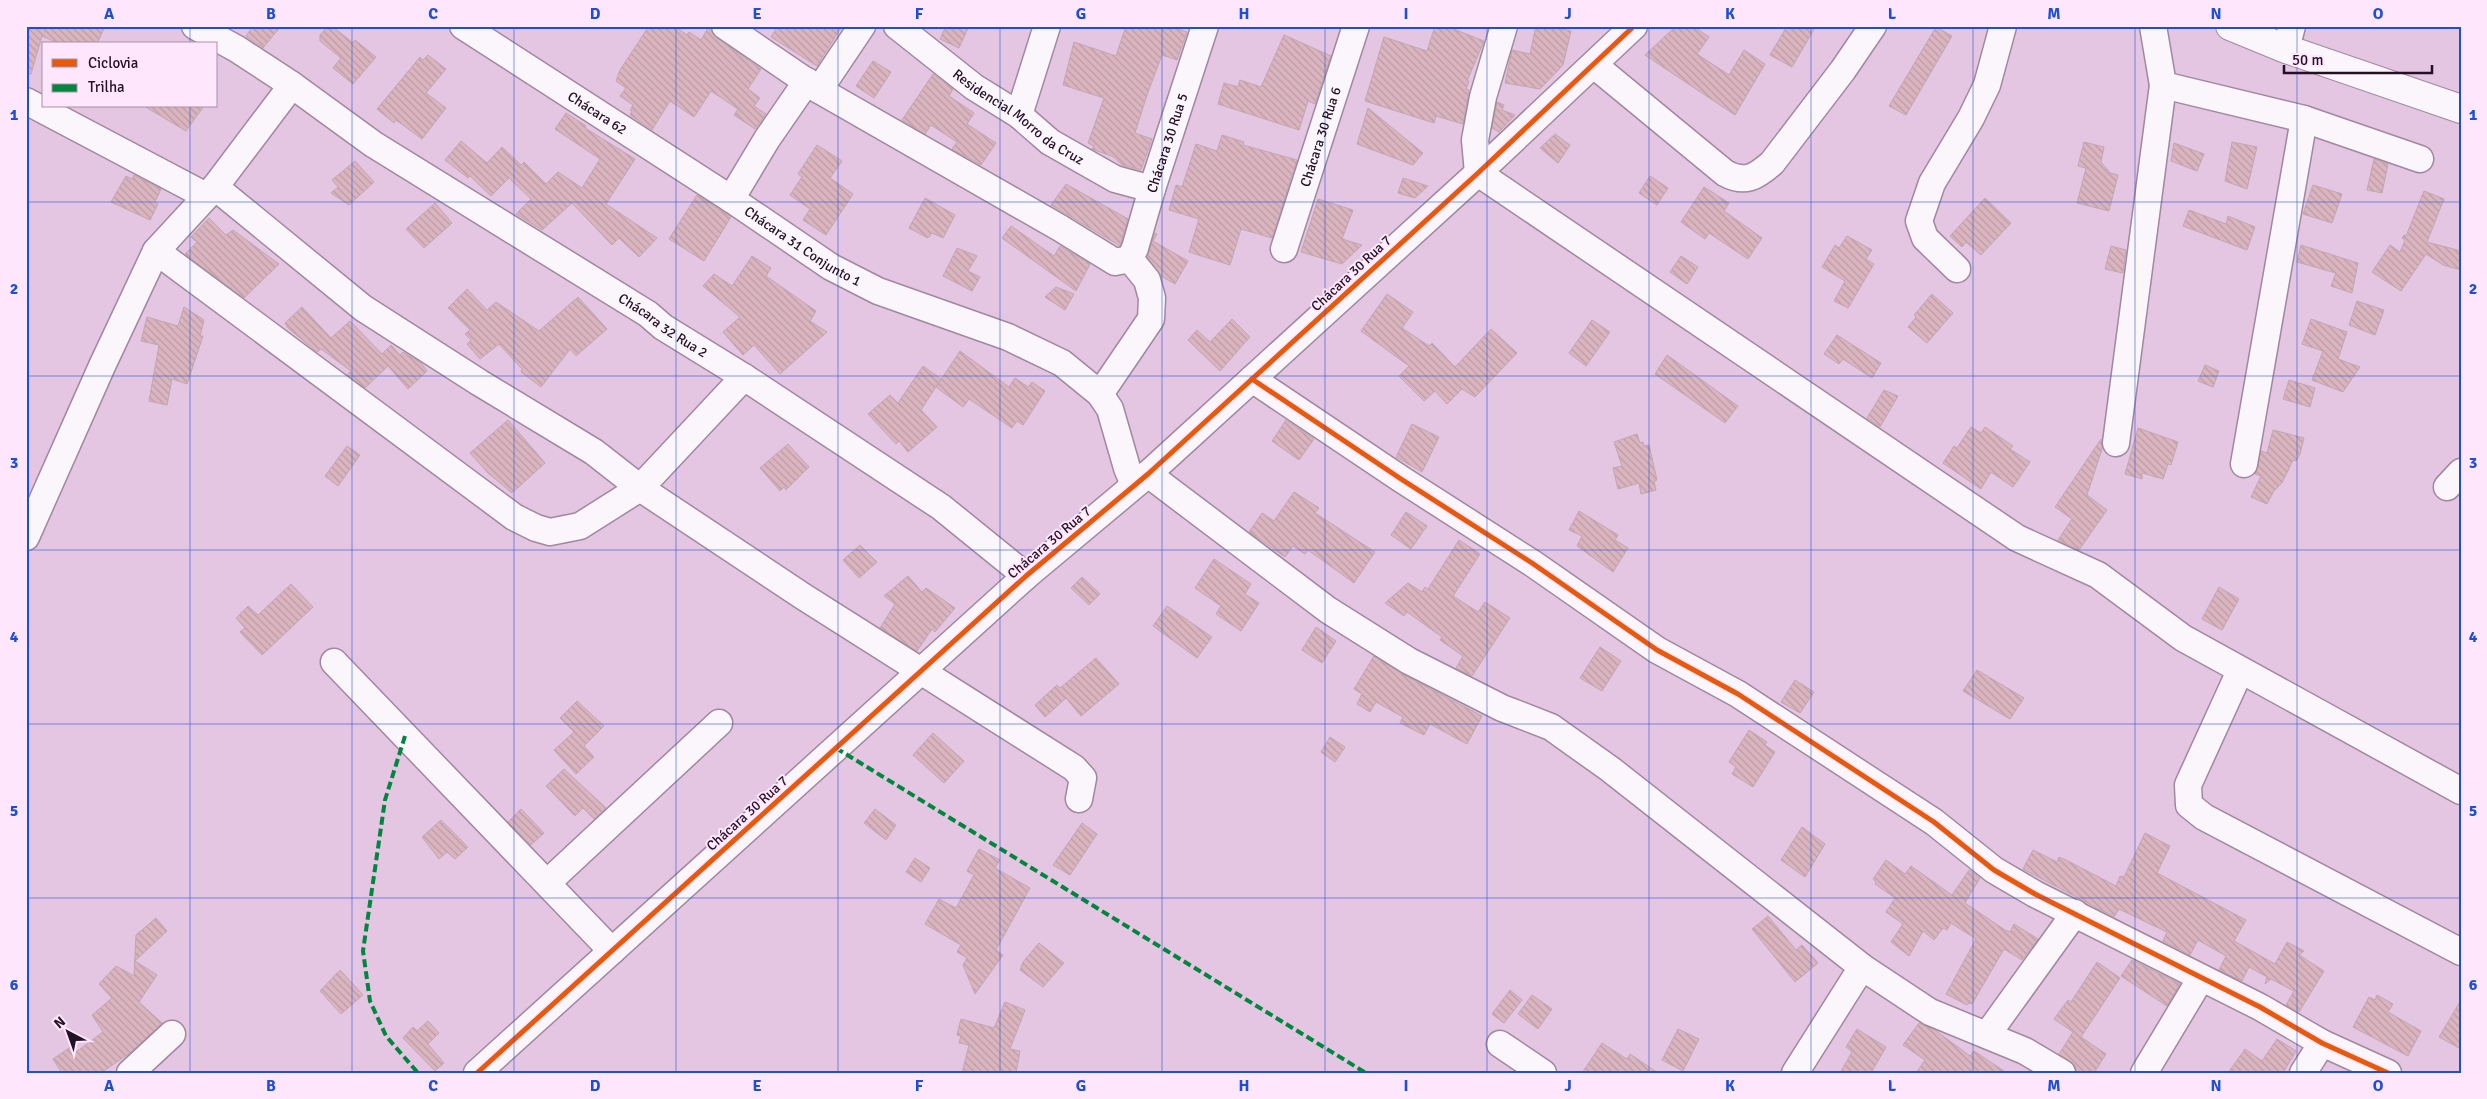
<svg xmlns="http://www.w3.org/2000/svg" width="2487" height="1099" viewBox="0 0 2487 1099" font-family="Signika,sans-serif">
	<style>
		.building { fill: url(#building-back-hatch); stroke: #c2a6b1 }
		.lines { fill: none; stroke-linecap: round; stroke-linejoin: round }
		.minor-casing { stroke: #a0889e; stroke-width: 29 }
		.major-casing { stroke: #a0889e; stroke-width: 30 }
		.minor { stroke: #fbf6fb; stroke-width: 26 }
		.major { stroke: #fbf6fb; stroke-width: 28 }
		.quiet { stroke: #00873e; stroke-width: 4; stroke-dasharray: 8 4; stroke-linecap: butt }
		.cycleway-casing { stroke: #fee7fc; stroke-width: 8 }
		.cycleway { stroke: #e8590c; stroke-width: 5 }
		.grid { fill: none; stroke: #1d4ed8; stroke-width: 1; stroke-opacity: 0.55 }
		.labels { text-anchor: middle; stroke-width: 4; stroke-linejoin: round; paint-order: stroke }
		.street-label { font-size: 14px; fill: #251125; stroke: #fee7fc }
		.neatline { fill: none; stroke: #1d4ed8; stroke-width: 2 }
		.grid-label { font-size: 16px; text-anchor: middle; font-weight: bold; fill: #1d4ed8 }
	</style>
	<defs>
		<pattern id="building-back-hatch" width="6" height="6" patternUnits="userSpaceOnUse" patternTransform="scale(1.25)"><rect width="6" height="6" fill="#dab5bf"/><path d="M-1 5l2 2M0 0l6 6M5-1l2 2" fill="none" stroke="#bb9ba4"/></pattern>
	</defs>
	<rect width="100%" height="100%" fill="#e4c5e2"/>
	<g class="building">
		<path d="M26 26H105L97 44H60L42 36 31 74H26Z"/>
		<path d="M253 26H281L263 48 246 36Z"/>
		<path d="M328 26H332L353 43 355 40 376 57 353 84 333 68 341 58 320 41V35Z"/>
		<path d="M649 26H675L687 35 689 32 701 40 708 28 717 38 761 69 748 89 760 98 754 106 766 114 755 129 734 115 738 109 711 91 694 117 670 101 652 130 630 115 632 111 630 110 633 105 620 96 626 88 616 81 620 70Z"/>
		<path d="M778 26H842L817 66 771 37Z"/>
		<path d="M946 26H969L959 48 940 39Z"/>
		<path d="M1126 26H1167L1187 32 1177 60 1162 55 1147 95 1135 133 1152 139 1141 170 1122 165 1114 157 1092 149 1094 146 1088 143 1104 98 1063 85 1074 42 1116 56Z"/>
		<path d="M1435 26H1446L1484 41 1467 81H1469L1466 89 1469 90 1463 124 1436 116 1434 123 1365 101 1384 37 1427 51Z"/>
		<path d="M1536 26H1549L1571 31 1563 65 1540 89 1505 83 1512 50 1530 54Z"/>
		<path d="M1676 26H1693L1709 37 1697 54 1729 75 1744 50 1765 64 1735 115 1645 55Z"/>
		<path d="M1787 26H1816L1792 67 1770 55Z"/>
		<path d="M1936 27 1952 36 1906 115 1889 106Z"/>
		<path d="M1284 35 1331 56 1315 104 1308 101 1299 130 1218 104 1224 83 1238 87 1240 80 1261 87Z"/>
		<path d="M428 55 446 69 426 93 446 108 422 139 396 120 394 123 377 109 420 57 423 60Z"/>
		<path d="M873 61 891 72 874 98 856 86Z"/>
		<path d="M933 74 953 89 949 96 974 113 967 124 996 143 981 165 952 149 957 142 931 125 925 134 902 120Z"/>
		<path d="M1497 102 1504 105 1502 110 1515 115 1499 132 1492 128Z"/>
		<path d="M144 106H204L186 131Z"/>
		<path d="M1368 108 1423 153 1413 165 1357 144Z"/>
		<path d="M566 113 586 126 585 128 635 159 606 204 657 238 639 257 619 238 612 245 572 203 542 230 516 214 531 199 509 178 491 196 470 176 468 178 445 160 461 141 487 163 502 147 521 165 524 162 546 184 558 172 582 188 600 159 555 129Z"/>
		<path d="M1555 134 1570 145 1558 163 1540 148Z"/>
		<path d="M1222 135 1244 142 1243 145 1297 160 1272 238 1241 229 1230 265 1189 252 1199 219 1169 210 1176 185 1182 187 1196 144 1217 151Z"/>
		<path d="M2084 142 2104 147 2101 162 2110 173 2118 175 2109 211 2077 203 2086 168 2078 166Z"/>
		<path d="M2232 142 2257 147 2247 189 2225 181Z"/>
		<path d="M2174 143 2204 154 2197 171 2171 161Z"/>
		<path d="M817 145 842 161 830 178 853 194 826 235 803 220 810 209 790 195 802 177 798 174Z"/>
		<path d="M2374 159 2388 164 2382 193 2367 190Z"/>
		<path d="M355 161 374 182 349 205 331 193 338 187 332 180Z"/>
		<path d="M134 175 161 189 155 202 158 204 150 220 111 202 126 176 132 179Z"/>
		<path d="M1650 176 1668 188 1657 205 1639 193Z"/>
		<path d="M1403 178 1428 186 1415 198 1398 193Z"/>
		<path d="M1066 184 1128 219 1120 246 1051 205Z"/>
		<path d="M2313 185 2342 194 2332 223 2303 214Z"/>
		<path d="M1704 187 1729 203 1724 211 1762 238 1748 259 1709 233 1705 239 1681 222Z"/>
		<path d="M2424 191 2444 199 2427 242 2461 251V270L2443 265 2426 254 2401 291 2372 272 2390 245 2400 252 2405 240 2402 238 2404 235 2406 236Z"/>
		<path d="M697 195 731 217 704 261 669 239Z"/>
		<path d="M925 198 955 215 943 238 932 233 928 238 909 228Z"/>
		<path d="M1985 198 2011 223 1981 255 1966 242 1962 247 1950 236Z"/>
		<path d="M1318 199 1353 210 1342 239 1362 245 1342 264 1301 252Z"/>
		<path d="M435 203 452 223 424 248 406 229Z"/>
		<path d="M2189 210 2226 224 2228 216 2255 227 2247 250 2183 226Z"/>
		<path d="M209 218 226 235 233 230 279 264 244 298 185 254 197 242 191 237Z"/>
		<path d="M1011 226 1054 256 1060 246 1090 264 1076 291 1002 238Z"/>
		<path d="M1155 233 1157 234 1153 241 1188 261 1175 284 1161 276 1147 257Z"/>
		<path d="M1847 236 1872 250 1866 259 1874 264 1848 308 1834 301 1845 281 1822 267 1835 245 1839 248Z"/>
		<path d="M2301 245 2358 263 2352 293 2331 286 2336 273 2297 262Z"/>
		<path d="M2111 246 2126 250 2123 273 2105 269Z"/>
		<path d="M957 248 977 256 968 271 980 277 972 291 943 276Z"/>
		<path d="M752 256 771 268 766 276 816 311 810 321 827 332 780 374 754 345 743 355 723 332 740 317 703 286 714 274 732 286Z"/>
		<path d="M1681 256 1698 267 1687 284 1670 272Z"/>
		<path d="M1056 287 1074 294 1065 310 1045 297Z"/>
		<path d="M467 289 487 310 496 302 539 331 578 297 607 329 576 356 570 349 541 387 521 372 522 369 499 344 480 359 467 344 471 340 465 334 470 330 448 308Z"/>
		<path d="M1387 294 1413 312 1402 328 1429 346 1432 343 1455 367 1491 329 1517 353 1475 397 1462 389 1447 404 1435 391 1424 401 1399 376 1409 366 1361 331Z"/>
		<path d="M1932 294 1953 313 1927 343 1908 327 1916 317 1914 315Z"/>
		<path d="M2357 301 2384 310 2375 335 2349 325Z"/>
		<path d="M184 307 204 320 200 336H203L187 384 172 379 167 405 149 401 159 345 141 341 147 317 178 326Z"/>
		<path d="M302 307 331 338 350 321 382 354 391 345 400 355 403 352 421 363 427 371 408 389 388 366 365 388 347 375 351 371 321 349 317 352 288 328 285 323Z"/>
		<path d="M1232 319 1250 337 1220 371 1188 340 1197 330 1210 342Z"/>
		<path d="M2311 319 2347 332 2338 359 2360 367 2343 392 2312 380 2323 351 2302 344Z"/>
		<path d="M1592 320 1610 332 1586 366 1569 353Z"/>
		<path d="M1837 335 1881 363 1872 378 1843 359 1839 364 1824 354Z"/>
		<path d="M960 351 1009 387 1015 378 1028 387 1032 382 1045 391 1023 425 1017 421 1012 428 969 399 963 407 936 387Z"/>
		<path d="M1667 355 1738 406 1725 423 1655 374Z"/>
		<path d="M2205 365 2219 371 2213 387 2198 381Z"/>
		<path d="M923 366 941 379 921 410 937 427 908 452 899 441 896 444 868 414 890 395 898 403Z"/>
		<path d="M2289 380 2315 388 2310 407 2283 399Z"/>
		<path d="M1884 390 1898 396 1880 427 1867 418Z"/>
		<path d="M508 420 545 463 512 493 488 473 470 453Z"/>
		<path d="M1286 420 1314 439 1299 460 1272 441Z"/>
		<path d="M1412 424 1439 437 1422 472 1396 457Z"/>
		<path d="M1971 427 1981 433 1985 427 2013 446 2010 449 2030 462 2013 487 1991 472 1981 489 1943 463 1954 446 1957 448Z"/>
		<path d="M2138 428 2178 442 2171 465 2168 464 2163 479 2142 473V479L2125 474Z"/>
		<path d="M2273 430 2304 438 2300 454 2296 461 2293 460 2282 483 2274 491 2267 504 2251 497 2261 476 2255 474 2261 451 2267 453Z"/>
		<path d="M1637 434 1640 443 1643 442 1644 446 1649 445 1657 480 1654 481 1656 490 1641 494 1639 483 1618 489 1613 468 1622 466 1614 442Z"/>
		<path d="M2101 439 2102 449 2087 495 2107 510 2079 550 2058 540 2072 519 2055 507Z"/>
		<path d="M788 444 809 467 786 490 784 487 780 491 760 468Z"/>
		<path d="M347 446 360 455 338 486 325 476Z"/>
		<path d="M1294 492 1319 508 1315 513 1375 552 1354 583 1308 550 1305 554 1293 546 1285 557 1249 532 1262 513 1274 521Z"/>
		<path d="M1579 511 1618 535 1615 540 1628 548 1613 572 1577 546 1582 536 1569 530Z"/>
		<path d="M1406 512 1427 526 1411 549 1391 535Z"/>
		<path d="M1459 540 1480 554 1453 596 1478 612 1485 602 1510 618 1472 676 1456 668 1463 656 1440 640 1442 637 1407 612 1404 616 1385 603 1408 583 1422 592 1425 587 1428 589Z"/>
		<path d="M860 545 877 562 859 578 843 560Z"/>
		<path d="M1214 559 1251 584 1245 594 1259 603 1241 631 1216 614 1221 606 1195 588Z"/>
		<path d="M908 576 922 592 926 588 955 608 935 632 932 629 917 651 880 628 895 604 884 596Z"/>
		<path d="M1082 577 1100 594 1089 605 1071 588Z"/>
		<path d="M291 584 313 607 262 655 240 632 245 628 236 618 248 606 258 615Z"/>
		<path d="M2219 587 2239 599 2222 630 2202 619Z"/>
		<path d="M1167 606 1212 637 1197 658 1153 626Z"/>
		<path d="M1316 627 1336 641 1322 663 1302 650Z"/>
		<path d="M1600 647 1621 661 1602 691 1580 678Z"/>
		<path d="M1374 656 1402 674 1482 716 1467 744 1430 724 1424 735 1400 723 1403 717 1376 702 1370 712 1357 704 1362 694 1354 689Z"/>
		<path d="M1096 658 1119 684 1081 716 1066 698 1045 717 1035 705 1057 685 1060 688Z"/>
		<path d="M1977 670 2024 698 2010 719 1963 691Z"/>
		<path d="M1795 680 1814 692 1800 713 1781 702Z"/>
		<path d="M577 701 604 726 584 746 594 757 576 774 554 750 574 732 560 718Z"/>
		<path d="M1749 730 1767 742 1765 745 1775 752 1753 787 1732 774 1736 767 1729 762Z"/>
		<path d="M933 733 964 761 944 783 913 755Z"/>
		<path d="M1330 737 1345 747 1335 762 1321 752Z"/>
		<path d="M564 769 606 808 594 819 583 808 575 816 546 786Z"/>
		<path d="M521 809 544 833 531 845 508 822Z"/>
		<path d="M875 809 896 825 886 840 864 823Z"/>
		<path d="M441 820 468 847 455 859 447 852 439 859 422 837Z"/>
		<path d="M1082 823 1097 834 1070 875 1053 865Z"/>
		<path d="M1802 827 1825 844 1805 877 1781 860Z"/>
		<path d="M2145 833 2170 846 2157 873 2246 920 2234 941 2275 964 2287 942 2304 951 2299 955 2324 971 2299 1012 2286 1005 2294 991 2271 979 2265 984 2267 977 2249 967 2242 981 2219 970 2226 956 2198 940 2190 955 2163 941 2167 932 2119 909 2114 917 2023 869 2033 850 2057 862 2059 857 2066 860 2116 886 2120 876 2124 877Z"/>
		<path d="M979 849 1000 860 995 868 1030 888 996 950 1003 955 975 994 963 965 967 958 957 952 961 945 925 924 939 899 956 908 974 875 967 871Z"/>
		<path d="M915 858 930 868 921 882 906 872Z"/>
		<path d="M1886 860 1905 874 1911 866 1952 895 1969 870 1980 878 1965 903 2005 930 2010 932 2014 924 2038 939 2022 960 2004 949 1972 1004 1969 1003 1967 1005 1946 994 1976 939 1951 923 1947 930 1943 928 1934 940 1923 931 1909 956 1891 942 1903 924 1886 912 1895 898 1875 884 1876 882 1873 879Z"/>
		<path d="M1768 916 1796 950 1802 945 1818 963 1795 982 1752 929Z"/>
		<path d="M156 918 167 931 135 961 157 975 139 1002 162 1023 131 1052 101 1073H62L53 1059 72 1046 76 1052 103 1032 92 1015 112 998 99 984 116 966 134 976 136 935Z"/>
		<path d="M1039 943 1064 963 1043 987 1020 970 1023 962Z"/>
		<path d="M2132 960 2180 984 2167 1006 2121 976Z"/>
		<path d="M2097 962 2120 978 2081 1037 2106 1054 2094 1073H2077L2075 1065 2059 1054 2073 1032 2054 1019 2068 1000 2071 1002Z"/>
		<path d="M340 970 363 995 341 1014 320 991Z"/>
		<path d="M1510 990 1522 1000 1504 1023 1492 1014Z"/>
		<path d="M1532 995 1552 1009 1538 1029 1518 1014Z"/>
		<path d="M2377 995 2393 1004 2388 1012 2421 1031 2408 1056 2353 1027 2369 997 2375 1000Z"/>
		<path d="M2461 1000V1049L2439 1037Z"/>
		<path d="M1005 1002 1025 1010 1010 1049 1020 1051 1016 1073H962L969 1045 959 1043 961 1036 957 1035 961 1019 994 1028Z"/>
		<path d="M428 1021 439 1033 428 1044 444 1063 435 1071 403 1038 413 1027 417 1031Z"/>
		<path d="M1919 1023 1935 1030 1970 1056 1974 1051 2007 1073H1916L1925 1060 1903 1045Z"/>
		<path d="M1678 1029 1699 1039 1683 1071 1662 1060Z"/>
		<path d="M1857 1029 1886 1047 1871 1073H1840L1852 1052 1846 1047Z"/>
		<path d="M2277 1039 2296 1051 2283 1073H2228L2245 1049 2262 1061Z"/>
		<path d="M1602 1043 1627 1059 1630 1054 1658 1073H1582Z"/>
	</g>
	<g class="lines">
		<defs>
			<g id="minor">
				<path id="s1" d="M195 26 237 49 292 85 373 144 648 314 663 327 744 377 941 507 1026 576"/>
				<path id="s2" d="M463 26 731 199 831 267 878 291 1008 337 1062 363 1100 394 1110 409 1127 468 1134 485"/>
				<path d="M725 26 819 90 1060 228 1115 262 1130 259"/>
				<path id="s3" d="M897 26 974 87 1019 115 1050 142 1115 179 1152 189"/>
				<path d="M1504 26 1483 97 1475 140 1478 173 2017 538 2098 575 2183 638 2461 791"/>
				<path d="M2286 49 2292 26"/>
				<path d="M1594 65 1725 173C1745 184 1756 177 1772 163L1843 70 1873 26"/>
				<path d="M2163 85 2304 119 2420 159"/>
				<path d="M819 90 862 26"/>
				<path d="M26 101 206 196"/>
				<path d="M1019 115 1047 26"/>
				<path d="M215 187 363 308 480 383 594 452 640 488 804 597 1074 768 1083 778 1079 799"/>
				<path d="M731 199 767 139 807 81"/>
				<path id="s4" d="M1284 249 1356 26"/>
				<path d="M156 251 514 517 536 528 550 532 580 526 640 488 744 377"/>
				<path id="s5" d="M1130 259 1135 248 1152 189 1205 26"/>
				<path d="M1957 269 1925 238 1919 221 1932 183 1971 118 1987 85 2003 26"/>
				<path d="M1252 379 1401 479 1532 563 1657 650 1738 694 1934 822 1994 870 2035 894 2260 1007 2322 1043 2388 1073"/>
				<path d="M1100 394 1151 319 1152 298 1147 280 1130 259"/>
				<path d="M2116 443 2163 85 2153 26"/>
				<path d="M2244 464 2304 119"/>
				<path d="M1148 474 1328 610 1409 661 1502 708 1551 727 1610 769 1862 967 1930 1012 2025 1051 2062 1073"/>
				<path d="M2447 487 2461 472"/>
				<path d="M26 537 102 366 156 251 215 187 292 85"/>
				<path d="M334 662 612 951"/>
				<path d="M2240 671 2188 785 2189 805 2204 817 2461 952"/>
				<path d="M547 883 719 723"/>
				<path d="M1987 1035 2075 913"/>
				<path d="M1500 1044 1543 1073"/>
				<path d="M130 1073 172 1034"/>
				<path d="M477 1073 1026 576 1148 474 1478 173 1634 26"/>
				<path d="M1795 1073 1862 967"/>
				<path d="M2144 1073 2201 978"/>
				<path d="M2303 1073 2322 1043"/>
			</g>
			<path id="major" d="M2230 26 2286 49 2461 109"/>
		</defs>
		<use href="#minor" class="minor-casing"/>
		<use href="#major" class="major-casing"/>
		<use href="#minor" class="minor"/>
		<use href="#major" class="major"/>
		<g class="quiet">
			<path d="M405 736 385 800 363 951 370 1001 386 1036 418 1073"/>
			<path d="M836 748 1366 1073"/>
		</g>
		<defs>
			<g id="cycleway">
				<path d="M1252 379 1401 479 1532 563 1657 650 1738 694 1934 822 1994 870 2035 894 2260 1007 2322 1043 2388 1073"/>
				<path d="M477 1073 1026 576 1148 474 1478 173 1634 26"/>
			</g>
		</defs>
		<use href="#cycleway" class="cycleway-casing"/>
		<use href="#cycleway" class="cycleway"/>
	</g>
	<path class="grid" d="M190 26V44M352 26V1073M514 26V1073M676 26V1073M838 26V1073M1000 26V1073M1162 26V1073M1325 26V1073M1487 26V1073M1649 26V1073M1811 26V1073M1973 26V1073M2135 26V1073M2297 26V1073M190 106V1073M26 202H2461M26 376H2461M26 550H2461M26 724H2461M26 898H2461"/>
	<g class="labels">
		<g class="street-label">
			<text dy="5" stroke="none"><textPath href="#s2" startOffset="160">Chácara 62</textPath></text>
			<text dy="5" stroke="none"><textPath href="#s3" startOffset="152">Residencial Morro da Cruz</textPath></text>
			<text dy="5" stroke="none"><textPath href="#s4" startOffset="118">Chácara 30 Rua 6</textPath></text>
			<text dy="5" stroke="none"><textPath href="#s5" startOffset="122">Chácara 30 Rua 5</textPath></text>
			<text dy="5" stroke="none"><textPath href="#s2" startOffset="405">Chácara 31 Conjunto 1</textPath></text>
			<text transform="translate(1351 273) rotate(-43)" y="5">Chácara 30 Rua 7</text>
			<text dy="5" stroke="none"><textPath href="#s1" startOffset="556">Chácara 32 Rua 2</textPath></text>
			<text transform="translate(1049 542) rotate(-40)" y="5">Chácara 30 Rua 7</text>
			<text transform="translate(747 813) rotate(-42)" y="5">Chácara 30 Rua 7</text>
		</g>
	</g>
	<rect width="2487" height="1099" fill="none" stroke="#fee7fc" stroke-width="55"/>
	<rect x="42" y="42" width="175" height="65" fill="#fee7fc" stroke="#a791a6"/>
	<rect x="52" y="59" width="25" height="8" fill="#e8590c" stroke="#a791a6"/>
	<text x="88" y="68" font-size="15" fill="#251125">Ciclovia</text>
	<rect x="52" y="84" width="25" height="8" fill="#00873e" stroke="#a791a6"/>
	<text x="88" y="92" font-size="15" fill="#251125">Trilha</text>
	<g transform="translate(68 1032) rotate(319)" stroke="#fee7fc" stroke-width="4" paint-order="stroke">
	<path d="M0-4L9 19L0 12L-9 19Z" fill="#251125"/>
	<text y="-8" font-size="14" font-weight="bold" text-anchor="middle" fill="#251125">N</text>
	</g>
	<path d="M2284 65v8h148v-8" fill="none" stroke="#251125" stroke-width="2.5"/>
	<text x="2292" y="65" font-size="15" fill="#251125" stroke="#fee7fc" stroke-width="4" paint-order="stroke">50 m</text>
	<rect x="28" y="28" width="2432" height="1044" class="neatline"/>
	<g class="grid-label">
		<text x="109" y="19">A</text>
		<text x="271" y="19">B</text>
		<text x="433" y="19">C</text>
		<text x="595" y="19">D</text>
		<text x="757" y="19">E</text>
		<text x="919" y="19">F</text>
		<text x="1081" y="19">G</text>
		<text x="1244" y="19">H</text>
		<text x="1406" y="19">I</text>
		<text x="1568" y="19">J</text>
		<text x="1730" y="19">K</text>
		<text x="1892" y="19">L</text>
		<text x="2054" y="19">M</text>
		<text x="2216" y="19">N</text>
		<text x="2378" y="19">O</text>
		<text x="14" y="120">1</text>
		<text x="2473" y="120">1</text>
		<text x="14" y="294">2</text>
		<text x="2473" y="294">2</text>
		<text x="14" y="468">3</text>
		<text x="2473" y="468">3</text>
		<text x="14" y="642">4</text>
		<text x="2473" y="642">4</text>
		<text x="14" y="816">5</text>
		<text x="2473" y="816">5</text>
		<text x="14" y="990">6</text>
		<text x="2473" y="990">6</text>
		<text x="109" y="1091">A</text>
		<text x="271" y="1091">B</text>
		<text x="433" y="1091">C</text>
		<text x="595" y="1091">D</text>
		<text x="757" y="1091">E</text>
		<text x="919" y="1091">F</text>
		<text x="1081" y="1091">G</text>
		<text x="1244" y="1091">H</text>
		<text x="1406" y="1091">I</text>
		<text x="1568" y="1091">J</text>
		<text x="1730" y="1091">K</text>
		<text x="1892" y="1091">L</text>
		<text x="2054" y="1091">M</text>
		<text x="2216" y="1091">N</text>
		<text x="2378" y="1091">O</text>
	</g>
</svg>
